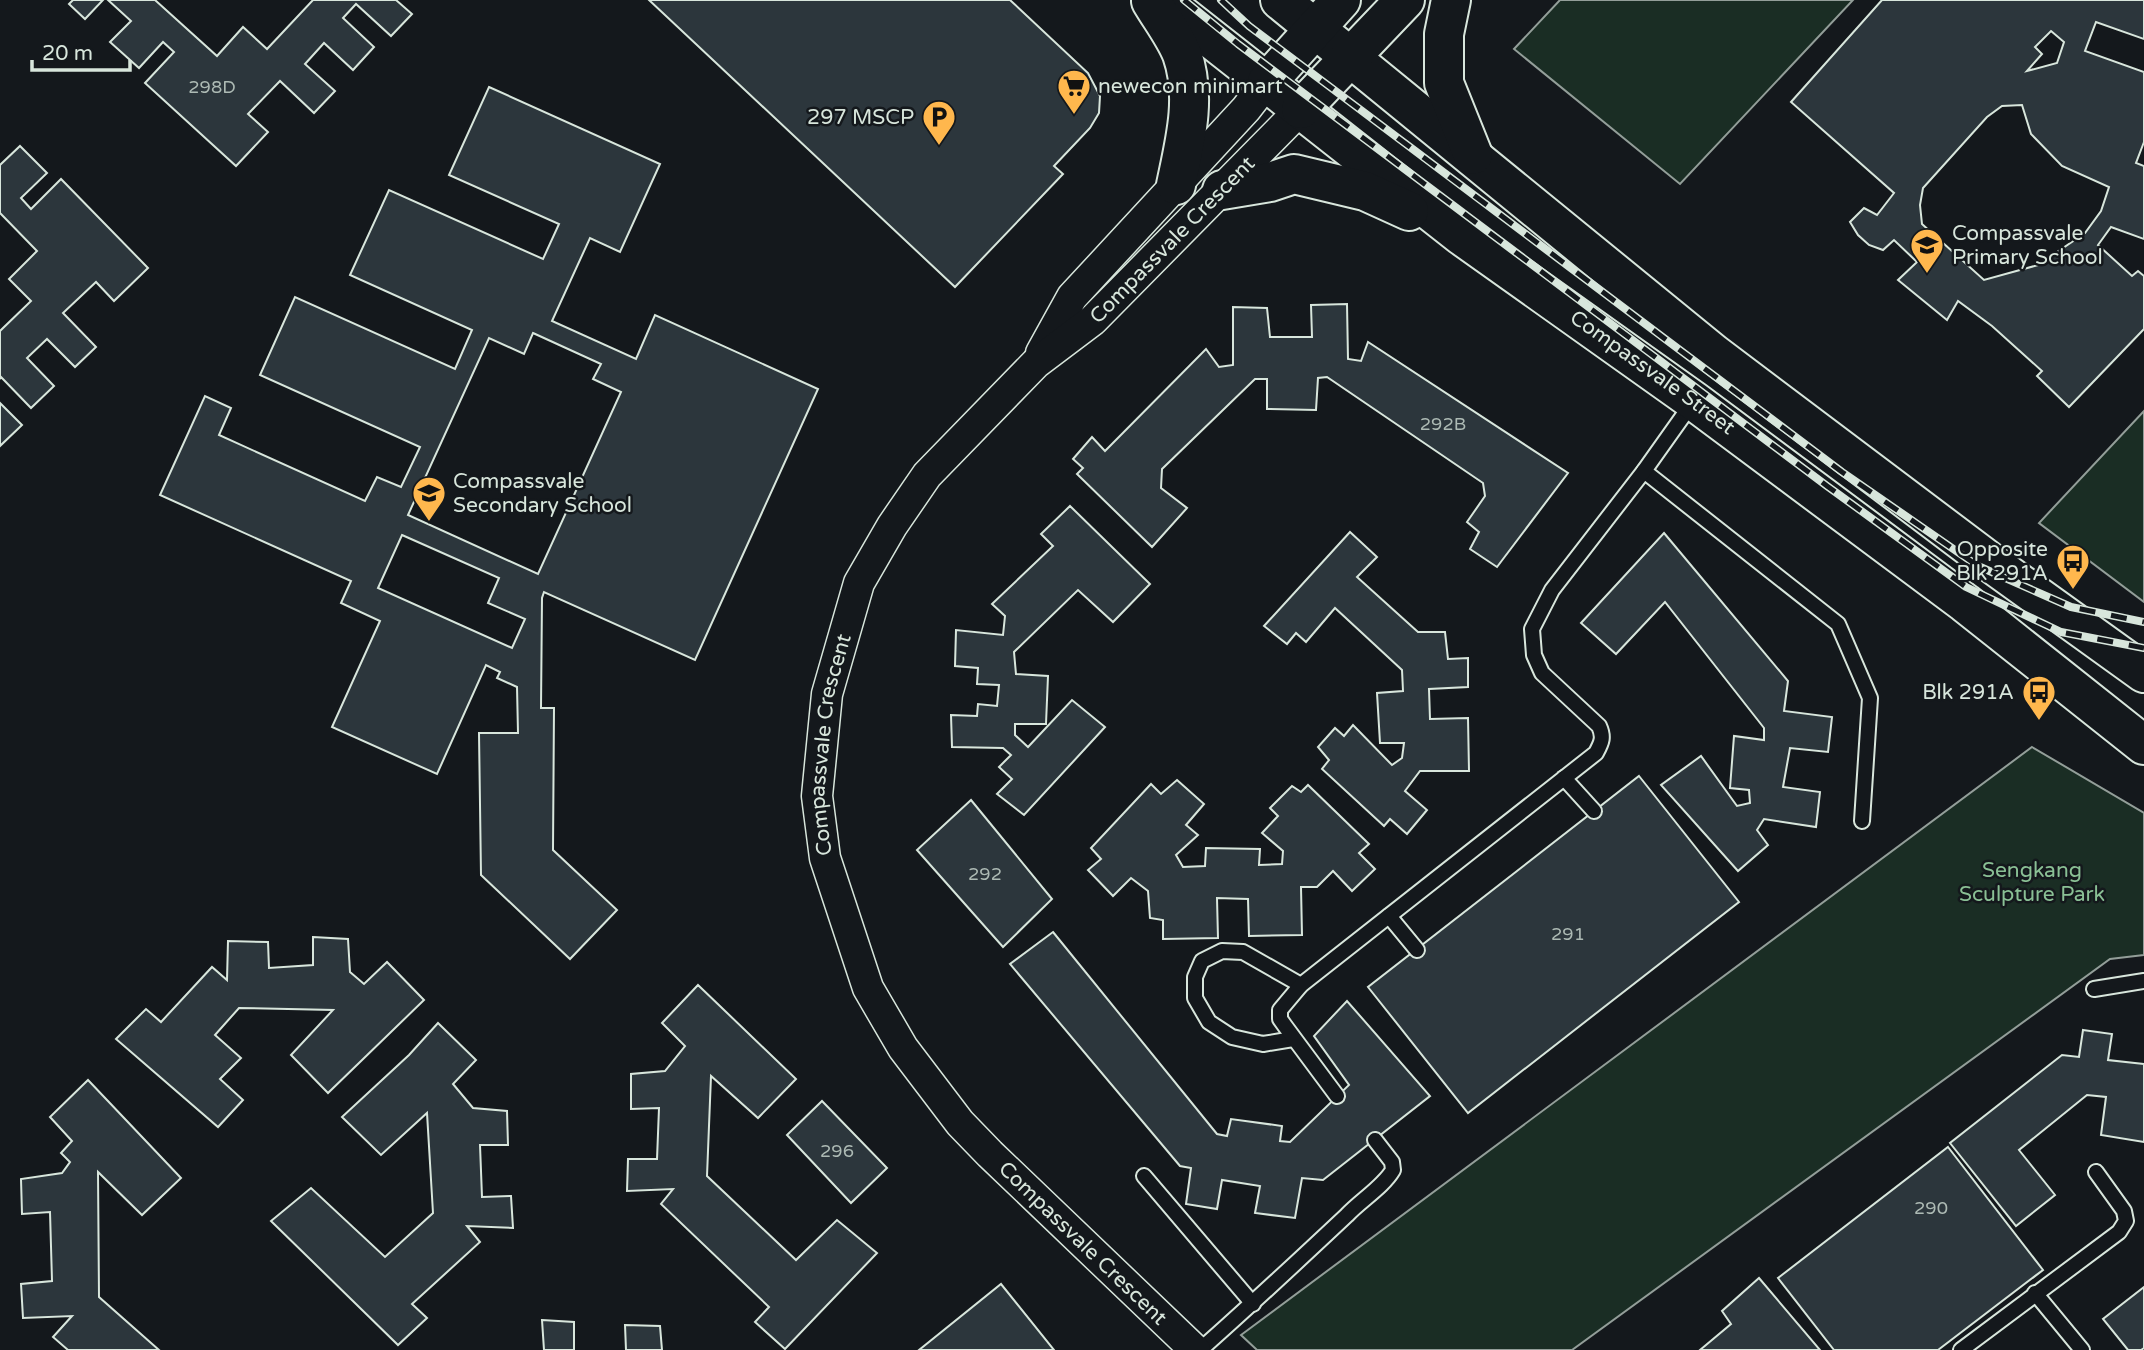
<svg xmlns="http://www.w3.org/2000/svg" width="2144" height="1350" viewBox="0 0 2144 1350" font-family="'Varela Round',sans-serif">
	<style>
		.green { fill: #1a2d24; stroke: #939e99; stroke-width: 2 }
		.building { fill: #2c363c; stroke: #d8e6dc; stroke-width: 2; fill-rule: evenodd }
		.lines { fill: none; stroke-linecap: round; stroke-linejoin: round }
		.lane-casing { stroke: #d8e6dc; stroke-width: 18 }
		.street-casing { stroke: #d8e6dc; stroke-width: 33 }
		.secondary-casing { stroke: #d8e6dc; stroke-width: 42 }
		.lane { stroke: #14181c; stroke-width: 14 }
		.street { stroke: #14181c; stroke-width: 30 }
		.secondary { stroke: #14181c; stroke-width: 38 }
		.rail-casing { stroke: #d8e6dc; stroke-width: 8 }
		.rail { stroke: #14181c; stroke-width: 5; stroke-dasharray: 16; stroke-linecap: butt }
		.labels { text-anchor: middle; stroke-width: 5; stroke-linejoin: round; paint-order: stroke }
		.number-label { font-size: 18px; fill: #adbab4 }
		.poi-label { font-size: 21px; fill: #d8e6dc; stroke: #14181c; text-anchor: start }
		.street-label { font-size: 21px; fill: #d8e6dc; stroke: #14181c }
		.park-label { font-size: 21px; fill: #8ac095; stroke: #14181c }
	</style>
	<rect width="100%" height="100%" fill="#14181c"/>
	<g class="green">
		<path d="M1560 0H1853L1680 184 1514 49Z"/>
		<path d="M2144 411V602L2039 523Z"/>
		<path d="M2032 747 2144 813V955L2110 959 1572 1350H1257L1241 1335Z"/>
	</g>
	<g class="building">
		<path d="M73 0H103L85 19 69 4Z"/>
		<path d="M108 0H155L217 56 243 27 267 49 313 0H396L412 14 391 36 356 4 343 18 374 47 353 70 324 43 305 64 335 91 314 113 280 81 248 114 268 132 236 166 145 83 174 52 163 42 139 68 110 42 131 21Z"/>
		<path d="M649 0H1010L1088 73 1100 96 1099 113 1090 128 1054 166 1063 174 955 287Z"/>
		<path d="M1882 0H2144V39L2096 22 2085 51 2144 72V142L2136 163 2144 166V239L2111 227 2098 245 2132 276 2138 271 2144 276V329L2069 407 2037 376 2042 371 1992 326 1958 301 1947 320 1898 280 1917 262 1894 240 1883 250 1869 245 1858 235 1850 222 1864 208 1877 215 1894 193 1791 102ZM2051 31 2064 42 2057 63 2027 71 2042 54 2035 47ZM2022 105 2031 134 2062 166 2109 187 2101 211 2085 233 2038 265 1984 280 1922 224 1920 205 1923 188 1987 117 2002 106Z"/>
		<path d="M489 87 660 164 620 252 590 238 552 321 636 359 655 315 818 389 695 660 544 592 542 598 541 708H554L553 850 617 910 570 959 481 875 479 733H518L517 687 497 678 500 672 486 665 437 774 332 727 380 621 341 603 351 581 160 495 205 396 231 408 219 435 365 501 377 477 401 487 420 447 260 375 295 297 455 369 472 330 350 275 389 190 543 259 559 224 449 175ZM533 333 601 364 593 379 621 392 538 574 408 515 489 338 524 354ZM402 535 499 578 488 603 525 619 512 648 378 588Z"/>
		<path d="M20 146 47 173 21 198 31 209 61 179 148 268 114 301 96 282 63 313 96 347 75 367 47 339 27 358 54 386 31 408 1 377 0 379V331L31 301 9 279 37 251 0 213V165Z"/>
		<path d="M1347 304 1348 359 1361 361 1368 342 1568 473 1497 567 1470 549 1479 532 1467 522 1485 496 1483 483 1327 377 1318 378 1316 410 1267 409V379H1255L1162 469 1161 488 1187 508 1152 547 1077 474 1083 468 1073 459 1092 437 1105 451 1206 349 1219 367 1233 365V307L1267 308 1270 337H1312L1311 305Z"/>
		<path d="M0 403 22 425 0 446Z"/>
		<path d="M1070 506 1150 584 1113 622 1078 590 1014 652 1016 674 1048 676 1046 724H1015V735L1028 747 1072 700 1105 727 1024 815 997 794 1012 779 999 767 1011 755 1003 748 952 747 951 715 977 716 978 704 997 706 999 685 977 684 978 668 955 666 956 630 1003 635 1005 616 992 604 1053 546 1041 534Z"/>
		<path d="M1350 532 1377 557 1357 577 1418 632H1445L1448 659 1468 658V687L1429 689 1430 719 1468 718 1469 771H1420L1405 791 1427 810 1407 834 1390 819 1384 826 1322 769 1329 760 1318 747 1335 728 1344 736 1353 725 1392 765 1402 758 1404 743H1380L1377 693 1403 691 1402 670 1335 608 1306 642 1296 633 1287 644 1264 626Z"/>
		<path d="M1664 533 1788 681 1784 711 1832 717 1828 752 1790 748 1783 787 1820 792 1816 827 1764 819 1757 830 1768 845 1738 871 1661 785 1701 756 1737 806 1750 803 1749 790 1730 788 1734 736 1764 740V728L1665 602 1616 654 1581 623Z"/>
		<path d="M1639 776 1739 902 1468 1113 1368 987Z"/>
		<path d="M1177 780 1204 804 1186 825 1198 835 1176 855 1183 867 1205 866 1206 848 1260 849 1259 865 1282 864 1283 851 1262 833 1278 816 1270 808 1292 786 1301 792 1308 785 1369 844 1359 853 1375 869 1352 891 1333 871 1317 887H1301L1302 935 1249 936 1248 899 1217 898 1218 938 1163 939V920L1150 918 1148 891 1131 878 1113 896 1088 870 1101 859 1091 848 1151 784 1161 794Z"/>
		<path d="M971 800 1052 899 1003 947 917 850Z"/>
		<path d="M1053 932 1217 1134 1227 1136 1231 1119 1282 1126 1280 1141 1290 1142 1349 1085 1314 1036 1347 1001 1430 1096 1323 1180 1302 1178 1295 1218 1255 1213 1260 1186 1222 1180 1217 1209 1186 1204 1191 1168 1180 1166 1010 964Z"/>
		<path d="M313 937 348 939 350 972 364 984 387 962 424 1000 328 1093 291 1055 333 1010 239 1008 215 1035 241 1058 220 1079 243 1100 218 1127 116 1039 146 1009 161 1022 212 967 227 980 228 941 268 942 269 968 313 965Z"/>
		<path d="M698 985 796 1079 758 1118 711 1076 707 1176 796 1260 837 1220 877 1253 785 1349 755 1322 769 1307 661 1204 673 1189 627 1191 628 1159H657L659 1108 631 1109V1074L665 1071 685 1046 662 1023Z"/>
		<path d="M438 1023 476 1060 453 1084 473 1108 507 1111 508 1145H480L482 1197 511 1196 513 1228 467 1226 480 1242 412 1304 427 1318 398 1345 271 1221 311 1188 385 1257 433 1213 427 1113 381 1155 342 1117 409 1055Z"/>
		<path d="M2083 1030 2112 1034 2108 1060 2144 1064V1142L2101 1135 2106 1097 2087 1095 2019 1150 2055 1195 2016 1226 1950 1143 2062 1055 2079 1057Z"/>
		<path d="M88 1080 181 1178 142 1215 98 1172 99 1297 159 1350H68L53 1337 72 1316 23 1318 21 1284 52 1281 50 1212 22 1214 21 1179 62 1173 70 1162 61 1153 72 1141 50 1117Z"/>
		<path d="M822 1101 887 1168 851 1203 787 1135Z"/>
		<path d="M1948 1147 2043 1270 1938 1350H1834L1778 1278Z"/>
		<path d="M1759 1278 1820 1350H1700L1731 1324 1722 1311Z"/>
		<path d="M1001 1284 1054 1350H919Z"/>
		<path d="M2144 1287V1348L2141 1350H2128L2103 1319Z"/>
		<path d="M542 1320 574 1322V1350H544Z"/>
		<path d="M625 1325 660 1326 662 1350H626Z"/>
	</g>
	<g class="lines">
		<defs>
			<g id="lane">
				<path d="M1644 471 1838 624 1870 698 1862 821"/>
				<path d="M1564 778 1594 811"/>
				<path d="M1389 916 1417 950"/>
				<path d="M2094 989 2144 981"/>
				<path d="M1293 1039 1263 1044 1232 1037 1209 1022 1195 998V977L1202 961 1222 951 1243 952 1301 985"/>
				<path d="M1337 1096 1285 1026 1280 1019V1010L1301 985 1596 753C1602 742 1604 737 1599 726L1542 673 1534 655 1532 629 1552 590 1644 471 1693 402"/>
				<path d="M1144 1176 1253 1304"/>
				<path d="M2035 1293 2082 1350"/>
				<path d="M1200 1350C1250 1306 1298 1261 1347 1215 1361 1200 1383 1187 1393 1170L1392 1162 1375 1140"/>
				<path d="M1961 1350 2119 1232 2126 1221 2124 1211 2096 1172"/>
			</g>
			<g id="street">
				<path d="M1041 353 1072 297 1246 109 1267 82"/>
				<path id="s1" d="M1195 1350 990 1154 960 1123 903 1048 868 988 825 858 817 796 827 694 859 583 892 526 927 475 1036 363 1093 320 1301 109"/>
			</g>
			<g id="secondary">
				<path id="s2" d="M1162 0 1462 236 1694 401 1965 603 2144 745"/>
				<path d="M1280 0 1714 354 1994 565 2144 673"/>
				<path d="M1451 0 1444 34V83L1473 155"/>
				<path d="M1151 1C1161 18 1175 36 1182 54 1197 97 1185 142 1176 185"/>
				<path d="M1267 82 1341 0"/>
				<path d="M1301 109 1405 0"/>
				<path d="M1222 190 1270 182 1294 174 1365 191 1409 211"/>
			</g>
		</defs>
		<use href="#lane" class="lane-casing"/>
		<use href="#street" class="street-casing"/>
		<use href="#secondary" class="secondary-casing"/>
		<use href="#lane" class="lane"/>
		<use href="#street" class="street"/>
		<use href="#secondary" class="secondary"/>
		<defs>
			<g id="rail">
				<path d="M1184 0 1238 44 1827 486 1966 587 2061 632 2144 648"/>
				<path d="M1221 0 1249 26 1842 472 1978 566 2071 607 2144 622"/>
			</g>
		</defs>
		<use href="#rail" class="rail-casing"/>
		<use href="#rail" class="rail"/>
	</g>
	<defs>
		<symbol id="supermarket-pin" viewBox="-11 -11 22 30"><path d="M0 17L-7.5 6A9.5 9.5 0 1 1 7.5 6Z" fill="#ffb74d" stroke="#14181c"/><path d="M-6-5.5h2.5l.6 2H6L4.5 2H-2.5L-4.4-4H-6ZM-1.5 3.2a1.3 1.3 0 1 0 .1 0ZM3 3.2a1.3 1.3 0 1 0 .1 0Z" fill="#111"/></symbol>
		<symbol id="parking-pin" viewBox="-11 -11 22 30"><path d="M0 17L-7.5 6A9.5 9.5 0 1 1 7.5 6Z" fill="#ffb74d" stroke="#14181c"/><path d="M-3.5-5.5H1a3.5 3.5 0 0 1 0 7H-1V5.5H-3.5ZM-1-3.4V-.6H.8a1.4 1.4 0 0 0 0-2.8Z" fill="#111"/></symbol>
		<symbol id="school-pin" viewBox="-11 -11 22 30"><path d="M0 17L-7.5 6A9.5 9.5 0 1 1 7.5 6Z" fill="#ffb74d" stroke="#14181c"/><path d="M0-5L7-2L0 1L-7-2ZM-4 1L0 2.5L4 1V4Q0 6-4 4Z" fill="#111"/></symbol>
		<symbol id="bus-pin" viewBox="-11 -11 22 30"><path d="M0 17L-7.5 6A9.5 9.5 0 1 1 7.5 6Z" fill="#ffb74d" stroke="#14181c"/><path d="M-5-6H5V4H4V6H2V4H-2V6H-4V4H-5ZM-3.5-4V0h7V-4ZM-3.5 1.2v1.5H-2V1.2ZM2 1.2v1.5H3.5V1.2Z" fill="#111"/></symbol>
	</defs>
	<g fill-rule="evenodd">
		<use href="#supermarket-pin" x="1055" y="67" width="38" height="52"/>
		<use href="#parking-pin" x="920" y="98" width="38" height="52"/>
		<use href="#school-pin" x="1908" y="226" width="38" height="52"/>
		<use href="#school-pin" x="410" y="474" width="38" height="52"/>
		<use href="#bus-pin" x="2054" y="542" width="38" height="52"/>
		<use href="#bus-pin" x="2020" y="673" width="38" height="52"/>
	</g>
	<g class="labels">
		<g class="number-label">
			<text x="212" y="93">298D</text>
			<text x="1443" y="430">292B</text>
			<text x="985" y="880">292</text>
			<text x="1568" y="940">291</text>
			<text x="837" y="1157">296</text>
			<text x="1931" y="1214">290</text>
		</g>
		<g class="poi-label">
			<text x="1098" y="93">newecon minimart</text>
			<text x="914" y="124" text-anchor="end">297 MSCP</text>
			<text x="1952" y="240">Compassvale<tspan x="1952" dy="24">Primary School</tspan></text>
			<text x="453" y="488">Compassvale<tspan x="453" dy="24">Secondary School</tspan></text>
			<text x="2048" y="556" text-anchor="end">Opposite<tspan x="2048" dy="24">Blk 291A</tspan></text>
			<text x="2014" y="699" text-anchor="end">Blk 291A</text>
		</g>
		<g class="street-label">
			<text dy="7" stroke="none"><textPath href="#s1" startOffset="1376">Compassvale Crescent</textPath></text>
			<text dy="7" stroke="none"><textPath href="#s2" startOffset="616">Compassvale Street</textPath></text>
			<text dy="7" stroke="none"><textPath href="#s1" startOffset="742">Compassvale Crescent</textPath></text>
			<text transform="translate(1083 1243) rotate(44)" y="7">Compassvale Crescent</text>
		</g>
		<g class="park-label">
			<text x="2032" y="877">Sengkang<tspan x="2032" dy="24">Sculpture Park</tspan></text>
		</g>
	</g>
	<path d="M32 60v10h98v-10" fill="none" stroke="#d8e6dc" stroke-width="3.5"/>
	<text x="42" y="60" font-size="21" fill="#d8e6dc" stroke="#14181c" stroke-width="5" paint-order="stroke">20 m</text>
</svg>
